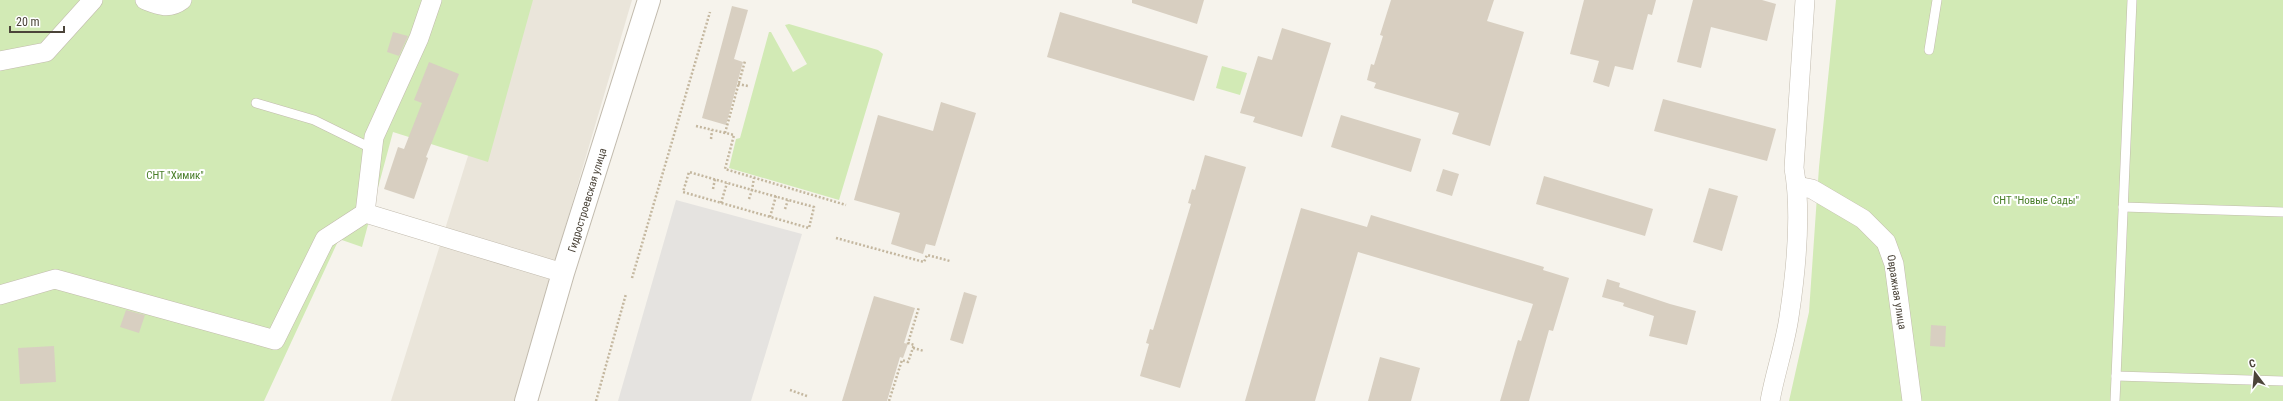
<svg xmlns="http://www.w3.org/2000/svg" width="2283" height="401" viewBox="0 0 2283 401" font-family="'Roboto Condensed',sans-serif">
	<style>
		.residential { fill: #eae5da }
		.green { fill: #d2eab5 }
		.parking { fill: #e5e3e0 }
		.building { fill: #d8cfc1 }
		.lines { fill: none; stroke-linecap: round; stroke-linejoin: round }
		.service-casing { stroke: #c2bbae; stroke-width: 10 }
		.minor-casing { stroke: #c2bbae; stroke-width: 20 }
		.tertiary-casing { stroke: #c2bbae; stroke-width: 24 }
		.path { stroke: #c4b79f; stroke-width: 2.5; stroke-dasharray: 2 2; stroke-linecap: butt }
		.service { stroke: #fff; stroke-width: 9 }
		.minor { stroke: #fff; stroke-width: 19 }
		.tertiary { stroke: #fff; stroke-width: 22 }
		.labels { text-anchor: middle; stroke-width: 4; stroke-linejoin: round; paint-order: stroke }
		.park-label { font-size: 11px; fill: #4a7f2a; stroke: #fff }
		.street-label { font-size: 11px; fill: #4b4439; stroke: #fff }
	</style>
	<rect width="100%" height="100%" fill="#f6f3ec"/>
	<path class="residential" d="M517 0H632L514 401H391Z"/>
	<g class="green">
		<path d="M0 0H533L488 162 393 132 362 247 339 239 264 401H0Z"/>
		<path d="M1836 0H2283V401H1789L1809 312 1819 167Z"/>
		<path d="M789 24 878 50 883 54 839 200 729 168 736 139 740 138 769 32H771L793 72 807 64 785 25Z"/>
		<path d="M1222 66 1247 73 1240 95 1216 88Z"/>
	</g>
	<path class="parking" d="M676 200 802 234 751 401H618Z"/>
	<g class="building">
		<path d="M1132 0H1204L1197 24 1132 3Z"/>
		<path d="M1391 0H1494L1487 21 1524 32 1490 146 1452 134 1459 113 1374 88 1376 83 1367 80 1371 64 1374 65 1383 36 1380 35Z"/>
		<path d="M1584 0H1656L1652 15 1648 14 1633 70 1615 66 1609 87 1593 82 1599 61 1570 54Z"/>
		<path d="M1693 0H1762L1776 4 1767 41 1711 27 1701 68 1677 62Z"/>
		<path d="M732 6 748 10 734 59 743 62 726 125 702 118Z"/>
		<path d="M1060 12 1208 56 1194 101 1047 57Z"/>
		<path d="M1282 28 1331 43 1302 137 1253 122 1255 117 1240 113 1258 56 1272 60Z"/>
		<path d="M393 32 408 36 399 56 387 52Z"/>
		<path d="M429 62 459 74 426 157 428 158 414 199 384 189 398 147 404 149 422 103 414 100Z"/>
		<path d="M1663 99 1776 129 1767 161 1654 131Z"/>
		<path d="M941 102 976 113 935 246 926 244 923 254 891 244 900 213 854 200 878 115 933 131Z"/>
		<path d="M1341 115 1421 139 1411 172 1331 147Z"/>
		<path d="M1205 155 1246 167 1180 388 1140 376 1149 344 1146 343 1150 329 1153 330 1191 204 1188 203 1192 189 1195 190Z"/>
		<path d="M1443 169 1459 174 1452 196 1436 191Z"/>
		<path d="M1544 176 1653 209 1645 236 1536 204Z"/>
		<path d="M1709 188 1738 196 1722 251 1693 242Z"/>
		<path d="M1301 208 1367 227 1371 215 1544 267 1543 270 1569 278 1553 331 1549 330 1529 401H1500L1518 340 1521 341 1533 304 1358 252 1315 401H1245Z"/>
		<path d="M1607 279 1620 283 1619 287 1670 304 1696 311 1687 345 1649 336 1654 316 1623 306 1624 303 1602 297Z"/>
		<path d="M964 292 977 296 963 344 950 340Z"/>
		<path d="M874 296 915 308 904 343 908 344 903 358 900 357 887 401H842Z"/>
		<path d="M126 310 145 315 139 333 120 327Z"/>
		<path d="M1931 325 1946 326 1945 347 1930 346Z"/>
		<path d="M54 346 56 382 20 384 18 348Z"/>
		<path d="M1380 357 1420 368 1411 401H1368Z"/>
	</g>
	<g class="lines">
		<defs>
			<g id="service">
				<path d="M1929 50 1937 0"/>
				<path d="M256 103 314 120 373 149"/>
				<path d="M2123 207 2283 212"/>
				<path d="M2116 376 2283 381"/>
				<path d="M2115 401 2132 0"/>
			</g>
			<g id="minor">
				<path d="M145 0C158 5 169 10 182 0"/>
				<path d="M0 61 46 52 93 0"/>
				<path d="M1797 186 1812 189 1863 219 1886 242 1894 264 1912 401"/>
				<path d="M365 213 374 137 419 38 432 0"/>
				<path d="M0 295 55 279 275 340 325 239 365 213 563 273"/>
				<path d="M1770 401C1775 373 1785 345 1789 317 1796 271 1802 214 1794 168L1805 0"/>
			</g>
			<path id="tertiary" d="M526 401 563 273 649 0"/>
		</defs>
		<use href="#service" class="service-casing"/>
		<use href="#minor" class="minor-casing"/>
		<use href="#tertiary" class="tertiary-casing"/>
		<g class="path">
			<path d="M738 84 748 86"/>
			<path d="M696 126 734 135 725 169 846 205"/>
			<path d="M725 133 745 61"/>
			<path d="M711 139 712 130"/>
			<path d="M713 189 715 179"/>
			<path d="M749 199 752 190 689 172 683 192 809 228 814 207 752 190 754 178"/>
			<path d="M721 203 727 183"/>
			<path d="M785 209 788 200"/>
			<path d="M770 217 776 196"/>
			<path d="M836 238 924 262 927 255 950 261"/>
			<path d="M632 278 710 12"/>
			<path d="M913 348 924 351"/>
			<path d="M790 390 807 396"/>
			<path d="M596 401 626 294"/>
			<path d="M889 401 902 360 908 362 914 345 908 343 919 307"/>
		</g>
		<use href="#service" class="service"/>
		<use href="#minor" class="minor"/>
		<use href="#tertiary" class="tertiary"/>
	</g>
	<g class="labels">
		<g class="park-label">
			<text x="175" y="179">СНТ "Химик"</text>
			<text x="2036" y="204">СНТ "Новые Сады"</text>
		</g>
		<g class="street-label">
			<text transform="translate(587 200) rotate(-73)" y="4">Гидростроевская улица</text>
			<text transform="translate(1897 292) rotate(81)" y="4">Овражная улица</text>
		</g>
	</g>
	<g transform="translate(2255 373) rotate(344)" stroke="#ffffff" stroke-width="3" paint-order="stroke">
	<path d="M0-3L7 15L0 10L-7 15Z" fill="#4b4439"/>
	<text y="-6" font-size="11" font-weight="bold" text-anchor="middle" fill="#4b4439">С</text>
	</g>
	<path d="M10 26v6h54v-6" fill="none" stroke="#4b4439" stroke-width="2"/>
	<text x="16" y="26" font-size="12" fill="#4b4439" stroke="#ffffff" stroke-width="3" paint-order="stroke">20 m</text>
</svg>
